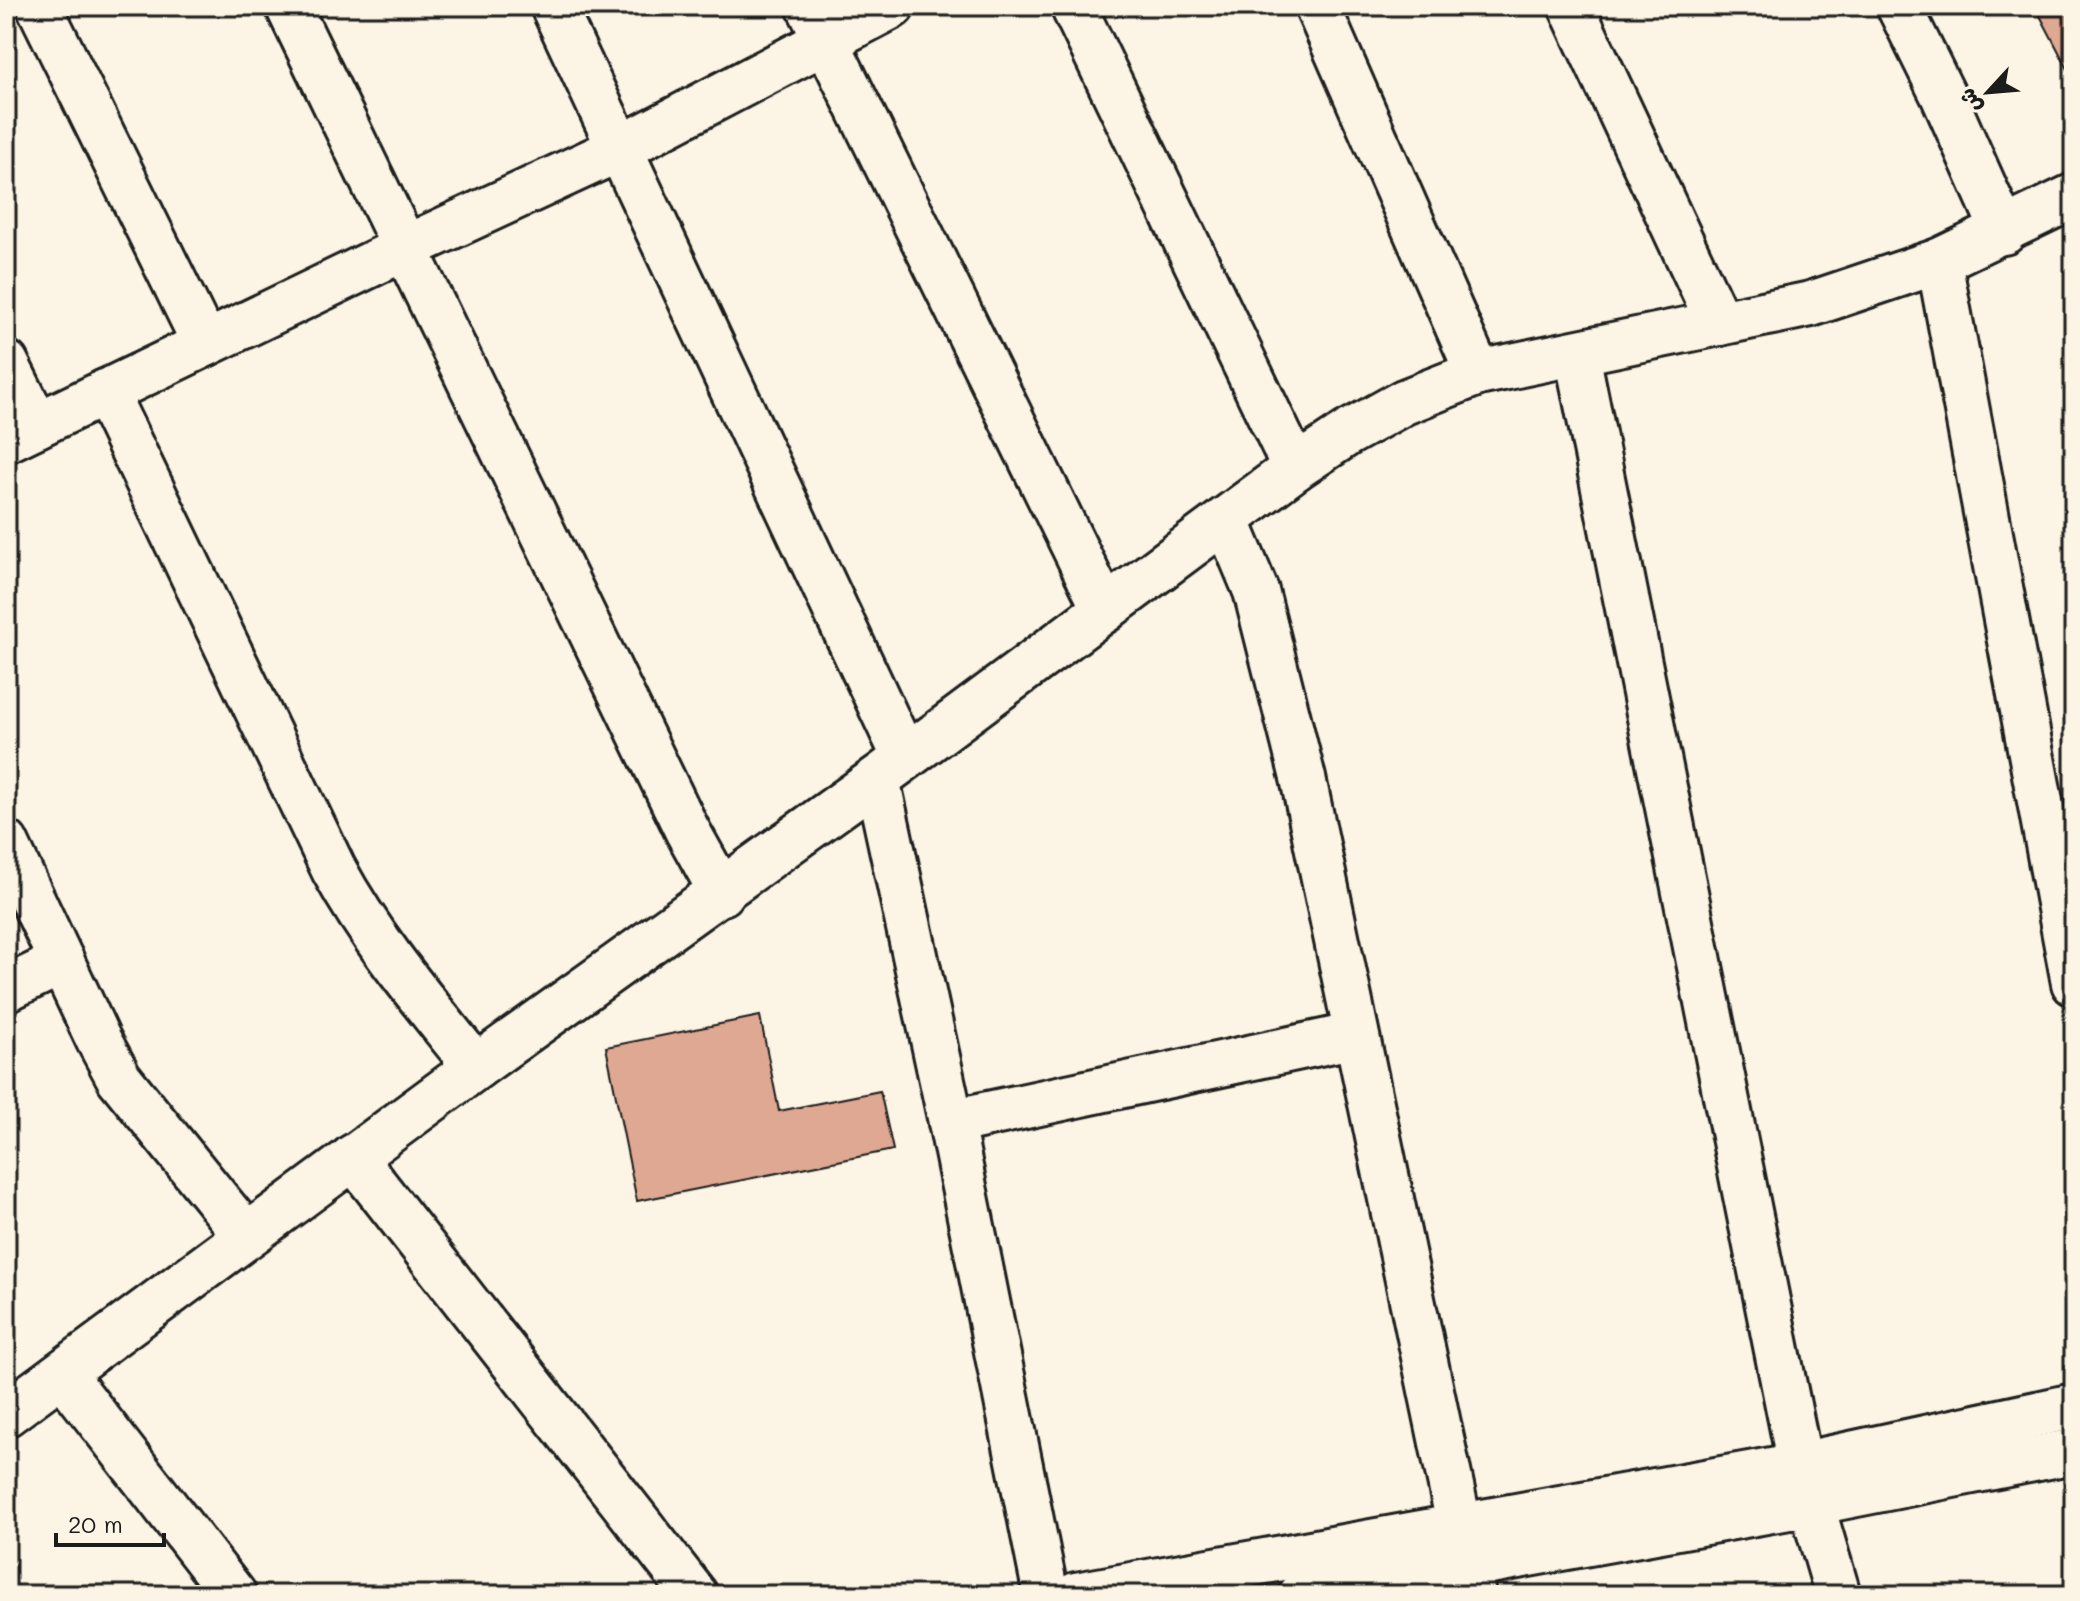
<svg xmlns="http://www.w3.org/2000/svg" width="2080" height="1601" viewBox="0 0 2080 1601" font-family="Mali,'Playpen Sans Arabic',sans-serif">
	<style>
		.building { fill: #dea893; stroke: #1c1c1c; stroke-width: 2 }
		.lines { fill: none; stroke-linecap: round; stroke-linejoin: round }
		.street-casing { stroke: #1c1c1c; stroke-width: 50 }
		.highway-casing { stroke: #1c1c1c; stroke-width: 50 }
		.street { stroke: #fcf5e5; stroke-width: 44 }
		.highway { stroke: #fcf5e5; stroke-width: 44 }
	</style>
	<rect width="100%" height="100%" fill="#fcf5e5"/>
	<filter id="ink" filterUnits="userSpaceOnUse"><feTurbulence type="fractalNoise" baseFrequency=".0125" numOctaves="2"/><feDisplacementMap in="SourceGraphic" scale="16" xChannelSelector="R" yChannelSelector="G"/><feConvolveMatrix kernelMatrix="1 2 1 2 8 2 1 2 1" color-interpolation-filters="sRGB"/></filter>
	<g filter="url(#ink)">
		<g class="building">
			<path d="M2035 6H2074V73L2071 75Z"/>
			<path d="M760 1016 779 1111 880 1091 893 1150 637 1201 606 1047Z"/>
		</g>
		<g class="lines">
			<defs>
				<g id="street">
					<path d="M39 6 205 344"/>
					<path d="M288 6 687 830 722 893"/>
					<path d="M553 6 905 758"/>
					<path d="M809 6 1105 610"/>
					<path d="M1073 6 1295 468"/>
					<path d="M1317 6 1478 373"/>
					<path d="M1571 6 1719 323"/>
					<path d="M1899 6 1944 97 2004 232"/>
					<path d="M1939 261 2074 983"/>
					<path d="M1577 354 1800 1465"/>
					<path d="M6 363 37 425"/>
					<path d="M105 392 334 870C373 942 425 1003 476 1067"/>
					<path d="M6 440 407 247 621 148 892 6"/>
					<path d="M1226 519 1256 591 1303 778 1459 1524"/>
					<path d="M877 779 951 1122 1046 1595"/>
					<path d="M6 843 98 1039 119 1078 246 1235"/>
					<path d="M6 989 62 962"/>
					<path d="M951 1122 1356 1035"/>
					<path d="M353 1157 695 1595"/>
					<path d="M63 1374 234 1595"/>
					<path d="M6 1414 476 1067 877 779 1295 468 1348 433 1404 402 1478 373 1811 304 1939 261 2074 196"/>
					<path d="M1811 1503 1838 1595"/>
					<path d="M1467 1566 1473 1595"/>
				</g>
				<g id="highway">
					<path d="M1076 1595 1800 1465 2074 1406"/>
					<path d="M1301 1595 1811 1503 2074 1451"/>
				</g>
			</defs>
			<use href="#street" class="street-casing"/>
			<use href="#highway" class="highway-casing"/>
			<use href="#street" class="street"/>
			<use href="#highway" class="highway"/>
		</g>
	</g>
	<rect width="2080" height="1601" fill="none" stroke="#fcf5e5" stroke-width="32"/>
	<rect x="16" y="16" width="2048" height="1569" fill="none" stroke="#1c1c1c" stroke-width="3" filter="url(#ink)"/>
	<g transform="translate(1988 92) rotate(244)" stroke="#fcf5e5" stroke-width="6" paint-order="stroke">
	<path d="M0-6L14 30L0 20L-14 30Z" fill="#1c1c1c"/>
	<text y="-12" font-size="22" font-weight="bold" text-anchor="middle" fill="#1c1c1c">ش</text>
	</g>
	<path d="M56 1533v12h108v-12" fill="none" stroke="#1c1c1c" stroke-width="4"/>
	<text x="68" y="1533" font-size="24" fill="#1c1c1c" stroke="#fcf5e5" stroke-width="6" paint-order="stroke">20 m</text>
</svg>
